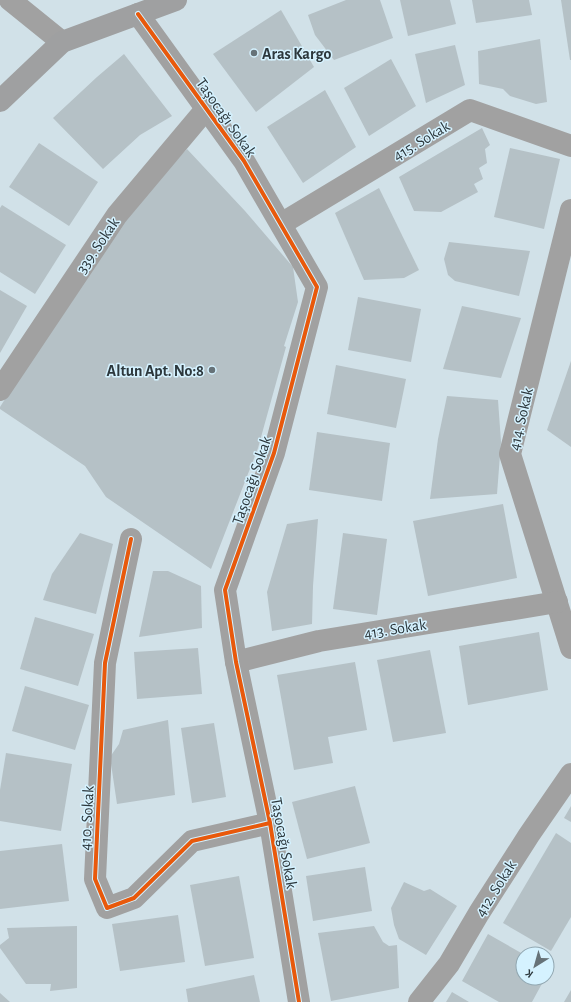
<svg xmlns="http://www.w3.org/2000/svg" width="571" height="1002" viewBox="0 0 571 1002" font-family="'Alegreya Sans',sans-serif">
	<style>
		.building { fill: #b5c1c6 }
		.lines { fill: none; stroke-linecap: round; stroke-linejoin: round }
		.street { stroke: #a1a1a1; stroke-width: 22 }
		.secondary { stroke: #9fa0a1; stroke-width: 22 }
		.cycleway-casing { stroke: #d5f2ff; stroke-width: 6 }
		.cycleway { stroke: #e8590c; stroke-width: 4 }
		.poi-dot { fill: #667278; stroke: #d5f2ff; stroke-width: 1.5 }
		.labels { text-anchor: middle; stroke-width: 3; stroke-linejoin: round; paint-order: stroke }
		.poi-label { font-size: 16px; font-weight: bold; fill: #2c373c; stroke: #d5f2ff; text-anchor: start }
		.street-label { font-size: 16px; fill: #2c373c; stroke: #d5f2ff }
	</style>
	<rect width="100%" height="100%" fill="#d1e1e8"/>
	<g class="building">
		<path d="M346 0H380L393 38 334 60 315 35 308 15Z"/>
		<path d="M400 0H450L456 24 408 36Z"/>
		<path d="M472 0H529L532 15 476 23Z"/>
		<path d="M561 0H571V60H570Z"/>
		<path d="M281 10 314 67 256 112 213 54Z"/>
		<path d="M540 39 547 102 536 104 510 96 503 89 479 84 478 51Z"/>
		<path d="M455 45 465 85 426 103 415 54Z"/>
		<path d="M124 54 172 116 140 135 103 169 53 118 97 77Z"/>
		<path d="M391 59 416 106 369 136 344 88Z"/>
		<path d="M325 90 356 147 303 183 267 127Z"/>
		<path d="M482 128 490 145 485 149 487 163 479 168 483 179 474 184 478 192 441 212 414 211 399 177Z"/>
		<path d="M39 143 98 182 69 226 9 187Z"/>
		<path d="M510 148 560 159 544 229 494 217Z"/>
		<path d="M187 149 245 211 293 267 298 302 284 346 286 347 258 448 211 569 106 497 85 466 0 409V407L61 311 129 210Z"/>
		<path d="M379 188 419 270 404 278 364 280 335 213Z"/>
		<path d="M2 205 66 245 35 294 0 272V208Z"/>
		<path d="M449 242 530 251 519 296 455 281 448 275 444 259Z"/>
		<path d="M0 290 27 306 0 353Z"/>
		<path d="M358 297 421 309 411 362 348 350Z"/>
		<path d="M462 306 521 318 501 378 443 369Z"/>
		<path d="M571 361V447L547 430Z"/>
		<path d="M336 365 406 379 396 428 327 414Z"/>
		<path d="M447 396 498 400 501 442 497 494 430 499 438 439Z"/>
		<path d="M317 432 390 443 382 501 309 490Z"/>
		<path d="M503 504 517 578 428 596 413 521Z"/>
		<path d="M318 519 313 586 312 624 272 631 267 592 287 524Z"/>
		<path d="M80 533 113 544 96 614 43 600 52 574Z"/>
		<path d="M343 533 387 539 377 615 333 609Z"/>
		<path d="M153 571H168L201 586 202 628 139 637Z"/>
		<path d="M35 617 94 634 78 686 20 669Z"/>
		<path d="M539 632 548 690 468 705 459 646Z"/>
		<path d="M198 648 202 694 137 699 134 652Z"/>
		<path d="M430 650 446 733 393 742 377 660Z"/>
		<path d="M355 662 367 730 328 737 333 763 294 770 277 675Z"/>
		<path d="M25 686 89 705 75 750 12 731Z"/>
		<path d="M168 720 175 795 117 804 110 757 119 744 123 730Z"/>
		<path d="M214 723 226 797 192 803 181 728Z"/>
		<path d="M6 753 72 764 61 831 0 821V790Z"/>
		<path d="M355 786 370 843 307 859 292 802Z"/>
		<path d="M571 806V822L564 818Z"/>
		<path d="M556 833 571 843V917L551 951 503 923Z"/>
		<path d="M62 844 69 901 0 909V851Z"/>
		<path d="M365 867 372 911 313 921 306 876Z"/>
		<path d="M239 876 254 958 205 966 190 885Z"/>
		<path d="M404 882 424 891 430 889 457 906 426 955 399 939 394 925 391 908Z"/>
		<path d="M178 915 185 962 120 971 112 924Z"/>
		<path d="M77 926V988L50 991 51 984H26L0 948V945L9 938 7 928Z"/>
		<path d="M374 926 383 942 389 946 397 945 399 988 331 1001 318 933Z"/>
		<path d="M488 934 523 954V978H545L532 1002H499L462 981Z"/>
		<path d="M254 975 260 1002H188L186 989Z"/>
		<path d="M571 990V1002H564Z"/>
		<path d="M452 992 469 1002H446Z"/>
		<path d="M0 993 10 1002H0Z"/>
	</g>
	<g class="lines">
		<g class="street">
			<path d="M10 0 62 42"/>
			<path d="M138 14 244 161 317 287 274 453 225 590 236 662 270 823 299 1002"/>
			<path d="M571 210 510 454 571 648"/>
			<path d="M281 224 470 110 571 146"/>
			<path d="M0 390 117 215 206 109"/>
			<path d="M131 539 105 663 95 879 107 908 134 898 192 841 270 823"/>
			<path d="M236 662 319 641 557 602"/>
			<path d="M419 1002 449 964 479 913 529 835 571 774"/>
		</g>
		<path class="secondary" d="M0 101 62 42 176 0"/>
		<defs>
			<g id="cycleway">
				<path d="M138 14 244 161 317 287 274 453 225 590 236 662 270 823 299 1002"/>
				<path d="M131 539 105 663 95 879 107 908 134 898 192 841 270 823"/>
			</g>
		</defs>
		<use href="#cycleway" class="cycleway-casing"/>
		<use href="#cycleway" class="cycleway"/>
	</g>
	<g class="poi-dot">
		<circle cx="254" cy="53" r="4"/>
		<circle cx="212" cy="370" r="4"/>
	</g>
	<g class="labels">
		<g class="poi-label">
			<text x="262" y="59">Aras Kargo</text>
			<text x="204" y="376" text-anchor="end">Altun Apt. No:8</text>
		</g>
		<g class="street-label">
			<text transform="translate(227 117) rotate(55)" y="6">Taşocağı Sokak</text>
			<text transform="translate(421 140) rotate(-31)" y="6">415. Sokak</text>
			<text transform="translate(97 245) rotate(-56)" y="6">339. Sokak</text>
			<text transform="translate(520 419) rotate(-77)" y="6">414. Sokak</text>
			<text transform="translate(251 480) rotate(-71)" y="6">Taşocağı Sokak</text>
			<text transform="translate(395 628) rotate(-9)" y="6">413. Sokak</text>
			<text transform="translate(86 818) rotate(-87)" y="6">410. Sokak</text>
			<text transform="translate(285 843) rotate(80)" y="6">Taşocağı Sokak</text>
			<text transform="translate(495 888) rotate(-58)" y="6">412. Sokak</text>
		</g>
	</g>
	<g transform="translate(535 966) rotate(217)"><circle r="19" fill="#d5f2ff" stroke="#91a7b1"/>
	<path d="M0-3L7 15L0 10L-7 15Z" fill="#667278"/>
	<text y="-6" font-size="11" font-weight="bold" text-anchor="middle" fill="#2c373c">K</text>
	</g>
</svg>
